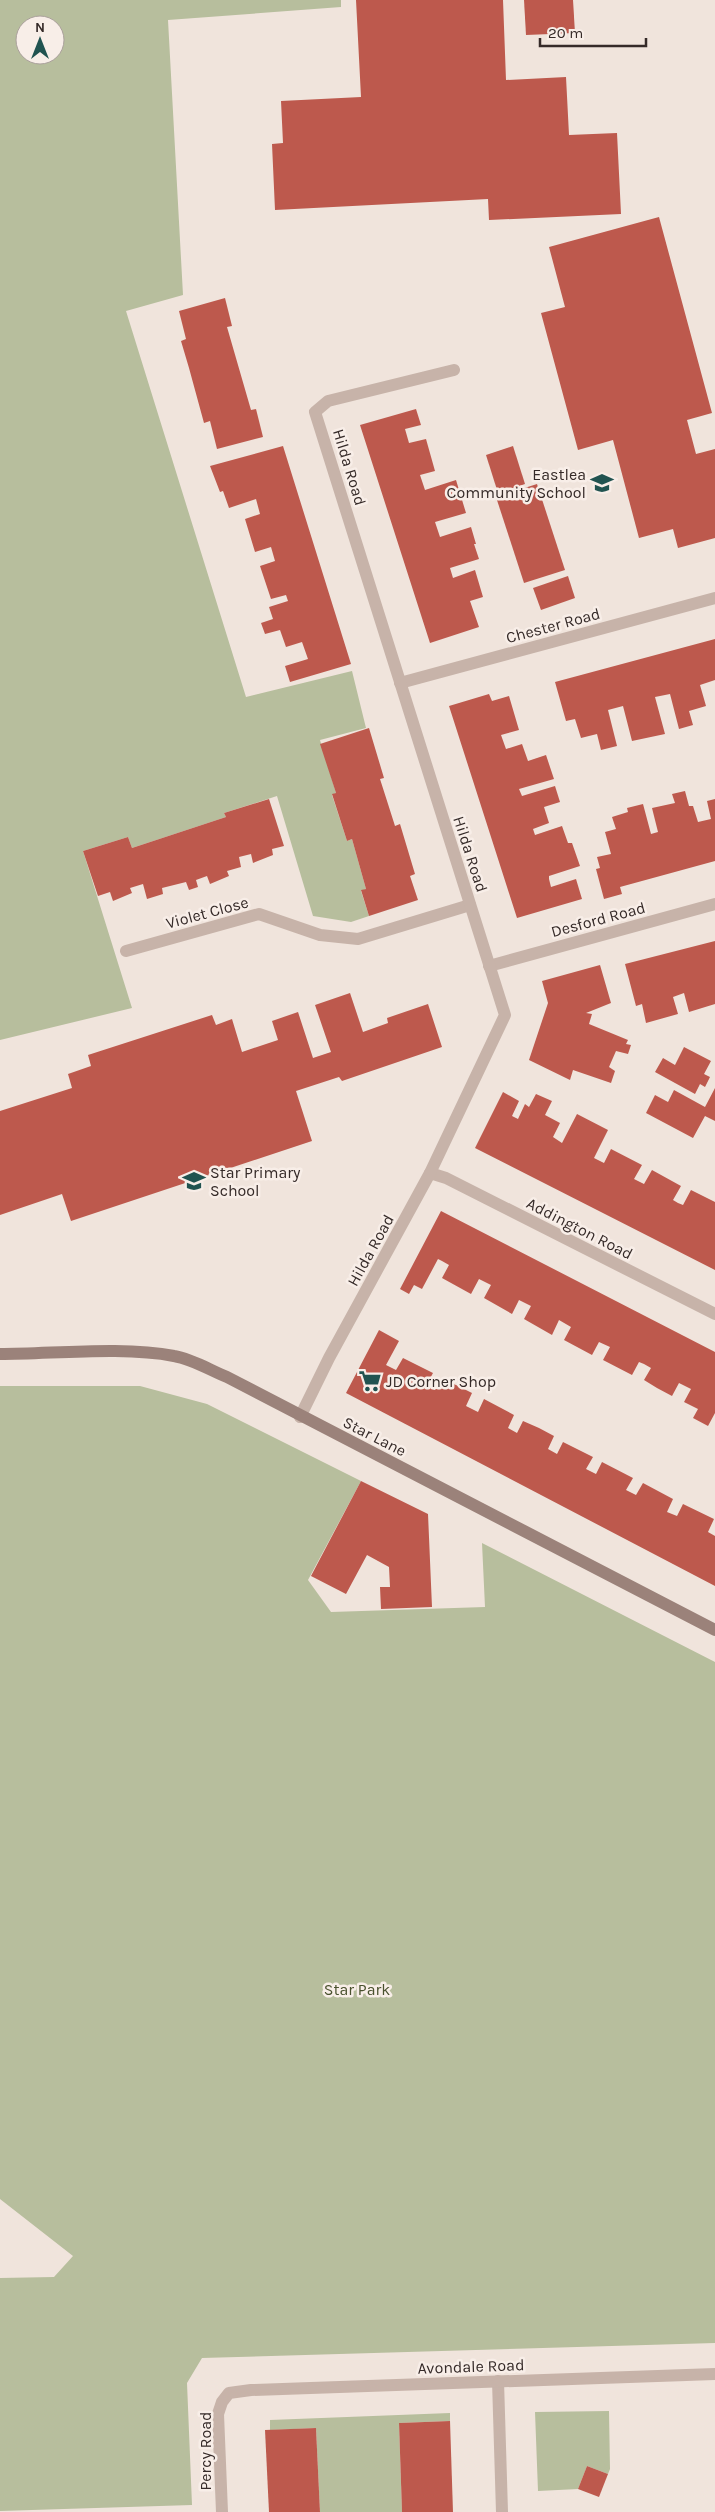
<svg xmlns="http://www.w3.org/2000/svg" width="715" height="2512" viewBox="0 0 715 2512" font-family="Karla,sans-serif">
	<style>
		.green { fill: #b7be9d; fill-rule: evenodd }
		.building { fill: #bd594d }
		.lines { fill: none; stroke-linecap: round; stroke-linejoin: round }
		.street { stroke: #c7b3a9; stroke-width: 12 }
		.secondary { stroke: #9b827a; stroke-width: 12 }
		.labels { text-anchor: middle; stroke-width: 5; stroke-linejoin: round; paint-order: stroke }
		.street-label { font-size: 16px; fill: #352a28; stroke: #f8eee8 }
		.poi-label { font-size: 16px; fill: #352a28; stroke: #f8eee8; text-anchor: start }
		.park-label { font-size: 16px; fill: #49512e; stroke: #f8eee8 }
	</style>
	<rect width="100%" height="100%" fill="#f0e4dc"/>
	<g class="green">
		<path d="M0 0H341V7L168 20 183 295 126 311 246 697 352 671 366 728 320 740 336 793 332 795 347 841 352 839 366 889 361 891 369 916 351 922 313 916 277 796 224 813 226 817 132 848 128 837 83 851 132 1008 0 1040ZM25 25H55V55H25Z"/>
		<path d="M0 1386H140L207 1404 361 1481 308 1580 331 1612 485 1607 482 1543 715 1662V2343L202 2358 187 2383 192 2505 0 2511V2278L54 2277 73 2256 0 2199Z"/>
		<path d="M609 2411 610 2469 608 2474 587 2466 578 2489 538 2491 535 2412Z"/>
		<path d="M450 2413V2421L399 2423 402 2512H320L316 2428 270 2430V2420Z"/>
	</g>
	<g class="building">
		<path d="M356 0H503L506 80 566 77 569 135 617 133 621 214 489 220 488 199 275 210 272 144 283 143 281 101 361 97Z"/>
		<path d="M524 0H573L575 33 526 35Z"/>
		<path d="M659 217 712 413 687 420 696 454 715 449V538L678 548 673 529 639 538 613 440 578 450 541 313 565 307 549 247Z"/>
		<path d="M225 298 232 326 227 327 251 410 256 409 263 437 217 449 210 421 204 423 189 368 181 341 186 339 179 311Z"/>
		<path d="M416 409 421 425 405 429 409 443 426 439 435 471 420 475 425 490 456 480 466 513 435 522 440 537 471 527 476 544H474L479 559 450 568 453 578 475 570 483 597 470 601 479 627 430 643 360 425Z"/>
		<path d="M283 446 351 664 290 682 285 666 308 659 302 642 286 647 280 630 265 634 261 623 273 619 269 607 288 601 286 595 271 599 260 566 275 561 271 547 255 552 245 519 260 514 256 499 229 508 223 491 220 492 210 466Z"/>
		<path d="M513 446 525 484 498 493 486 455Z"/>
		<path d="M537 484 565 570 524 583 496 497Z"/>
		<path d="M568 576 575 598 541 610 533 588Z"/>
		<path d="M715 639V680L700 685 706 706 689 711 693 725 679 729 670 694 655 697 665 734 632 741 623 706 608 710 617 746 601 750 597 734 581 738 575 719 566 721 555 682Z"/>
		<path d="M489 694 492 701 509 696 519 730 501 735 506 749 522 744 528 761 546 755 554 779 519 789 522 796 555 786 560 802 544 807 549 823 533 829 535 835 562 826 568 843H572L580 866 549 876V879L551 887 576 879 582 899 517 918 449 706Z"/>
		<path d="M369 728 384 778 380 779 388 804 395 826 400 824 415 874 410 876 418 900 369 916 361 890 366 889 352 839 347 841 332 794 336 793 320 744Z"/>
		<path d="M685 791 689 806H693L698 822 711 819 707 801 715 799V861L620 887 622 894 604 899 596 869 600 868 597 857 611 854 605 832 616 829 612 817 628 812 627 808 643 804 651 834 658 832 652 808 675 803 672 794Z"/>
		<path d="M269 799 284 846 272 849 273 855 253 863 251 854 239 857 241 867 227 871 229 876 210 884 207 876 196 880 198 887 189 890 186 882 162 888 163 894 147 899 143 884 130 888 132 893 113 901 110 892 98 896 83 851 128 837 132 848 226 817 224 813Z"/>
		<path d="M715 941V1004L689 1012 684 993 673 997 678 1014 646 1023 642 1004 636 1006 625 964Z"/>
		<path d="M600 965 611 1003 586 1013 592 1014 589 1024 628 1040 626 1044 631 1045 628 1054 616 1051 609 1067 615 1071 611 1083 573 1070 570 1080 529 1060 548 1003 542 981Z"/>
		<path d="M350 993 363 1032 388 1023 387 1018 428 1004 442 1047 342 1081 339 1077 296 1091 312 1141 71 1221 62 1194 0 1215V1111L72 1088 68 1074 91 1066 88 1055 212 1015 216 1025 232 1019 242 1052 278 1040 272 1021 298 1012 313 1058 331 1052 315 1005Z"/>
		<path d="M684 1047 711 1061 704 1074 710 1077 705 1087 700 1084 695 1094 655 1072 663 1058 675 1065Z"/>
		<path d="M715 1088V1121L705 1116 693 1138 646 1113 655 1095 668 1102 674 1090 705 1107Z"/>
		<path d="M503 1092 519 1101 512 1116 518 1119 525 1104 529 1107 536 1094 552 1101 545 1115 560 1123 553 1137 562 1143 577 1114 608 1130 594 1158 604 1163 611 1149 642 1165 634 1179 644 1184 652 1170 681 1186 673 1200 678 1203 683 1205 691 1190 715 1202V1270L475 1148Z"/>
		<path d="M441 1211 715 1352V1413L708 1426 693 1418 698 1409 684 1402 691 1389 679 1383 672 1396 657 1388 644 1380 651 1368 644 1364 639 1362 632 1375 603 1360 610 1347 599 1342 592 1355 564 1340 571 1327 559 1320 552 1335 524 1319 531 1306 519 1300 512 1314 484 1298 491 1285 479 1279 471 1294 442 1278 449 1265 442 1261 438 1259 422 1289 414 1285 409 1294 400 1289Z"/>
		<path d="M379 1330 399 1341 386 1365 396 1370 403 1358 433 1373 426 1386 435 1390 441 1378 456 1385 472 1393 466 1406 478 1412 484 1399 514 1415 508 1428 517 1433 523 1421 539 1428 554 1436 548 1449 557 1454 563 1442 593 1457 586 1469 596 1474 602 1462 633 1478 626 1490 636 1495 643 1483 673 1499 667 1512 677 1516 683 1504 714 1519 708 1532 715 1536V1586L346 1393Z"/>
		<path d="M361 1481 428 1514 432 1607 381 1609 380 1587H390L389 1567 367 1555 346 1594 311 1576Z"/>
		<path d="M450 2421 453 2512H402L399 2423Z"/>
		<path d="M316 2428 320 2512H269L265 2430Z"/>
		<path d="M587 2466 608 2474 599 2497 578 2489Z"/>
	</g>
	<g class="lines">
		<g class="street">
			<path d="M400 683 715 598"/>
			<path d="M126 951 259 914 320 935 358 939 470 905"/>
			<path d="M489 966 715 904"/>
			<path d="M430 1173 446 1178 715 1314"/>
			<path d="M300 1417 329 1358 430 1173 505 1015 315 412 328 401 454 370"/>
			<path d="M498 2381 502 2512"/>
			<path d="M222 2512 218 2414 222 2402 229 2393 251 2390 715 2374"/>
		</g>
		<path class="secondary" d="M0 1354C53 1354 123 1346 174 1356 192 1359 210 1370 227 1377L715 1630"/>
	</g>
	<defs>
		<symbol id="school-bare" viewBox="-9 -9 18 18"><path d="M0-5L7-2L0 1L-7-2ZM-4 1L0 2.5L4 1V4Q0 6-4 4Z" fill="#215350" stroke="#f8eee8" stroke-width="2.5" paint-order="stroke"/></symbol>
		<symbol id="supermarket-bare" viewBox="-9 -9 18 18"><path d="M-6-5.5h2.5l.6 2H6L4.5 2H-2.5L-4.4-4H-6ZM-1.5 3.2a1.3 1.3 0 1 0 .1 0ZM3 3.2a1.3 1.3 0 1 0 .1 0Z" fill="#215350" stroke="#f8eee8" stroke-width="2.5" paint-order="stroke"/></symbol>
	</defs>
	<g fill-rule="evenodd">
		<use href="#school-bare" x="586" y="467" width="32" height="32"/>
		<use href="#school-bare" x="178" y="1165" width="32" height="32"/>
		<use href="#supermarket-bare" x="354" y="1365" width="32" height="32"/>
	</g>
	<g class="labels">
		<g class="street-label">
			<text transform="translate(350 467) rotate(73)" y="6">Hilda Road</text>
			<text transform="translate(553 625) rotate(-15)" y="6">Chester Road</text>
			<text transform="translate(471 854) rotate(72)" y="6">Hilda Road</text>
			<text transform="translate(207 912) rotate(-15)" y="6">Violet Close</text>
			<text transform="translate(598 919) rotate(-15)" y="6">Desford Road</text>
			<text transform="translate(580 1228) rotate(27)" y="6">Addington Road</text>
			<text transform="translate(370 1250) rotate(-61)" y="6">Hilda Road</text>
			<text transform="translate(375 1436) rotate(27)" y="6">Star Lane</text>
			<text transform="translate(471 2366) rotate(-2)" y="6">Avondale Road</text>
			<text transform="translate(205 2451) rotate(-90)" y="6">Percy Road</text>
		</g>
		<g class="poi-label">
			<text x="586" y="480" text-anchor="end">Eastlea<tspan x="586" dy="18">Community School</tspan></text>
			<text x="210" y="1178">Star Primary<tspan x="210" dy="18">School</tspan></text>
			<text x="386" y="1387">JD Corner Shop</text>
		</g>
		<g class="park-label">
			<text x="357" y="1995">Star Park</text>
		</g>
	</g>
	<g transform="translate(40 40)"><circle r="24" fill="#f8eee8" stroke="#aaa09b"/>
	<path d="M0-4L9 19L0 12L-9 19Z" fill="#215350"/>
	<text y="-8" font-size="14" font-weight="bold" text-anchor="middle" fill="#352a28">N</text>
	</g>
	<path d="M540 38v8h106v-8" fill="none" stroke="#352a28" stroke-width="2.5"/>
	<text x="548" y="38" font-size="15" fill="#352a28" stroke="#f8eee8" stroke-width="4" paint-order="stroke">20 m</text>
</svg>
